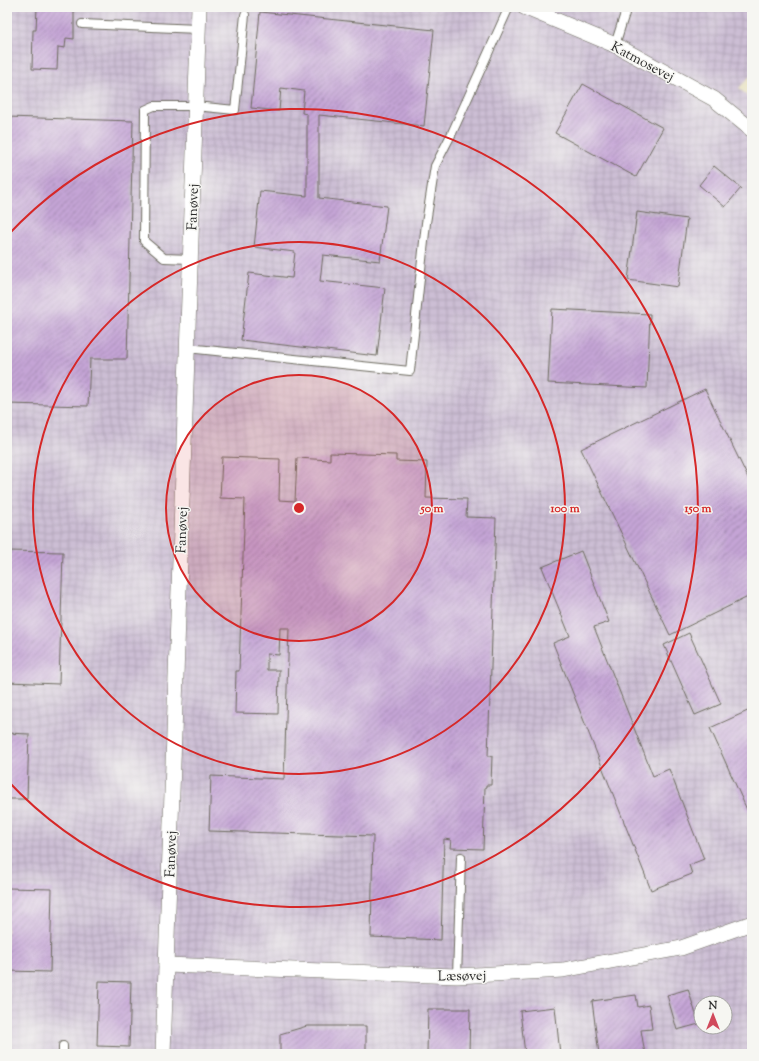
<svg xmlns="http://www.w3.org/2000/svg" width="759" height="1061" viewBox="0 0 759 1061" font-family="'Sorts Mill Goudy',serif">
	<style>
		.industrial { fill: url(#industrial-grid); fill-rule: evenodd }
		.building { fill: url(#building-hatch) }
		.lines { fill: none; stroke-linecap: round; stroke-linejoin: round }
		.lane-casing { stroke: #6d6b5f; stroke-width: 10 }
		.street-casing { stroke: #6d6b5f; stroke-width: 16 }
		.lane { stroke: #fff; stroke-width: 8 }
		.street { stroke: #fff; stroke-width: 15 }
		.ring { fill: none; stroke: #d62828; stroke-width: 2 }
		.labels { text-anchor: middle; stroke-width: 3; stroke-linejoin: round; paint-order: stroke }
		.street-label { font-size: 14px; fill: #2b2b2b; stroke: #f6f6f2 }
		.centre { fill: #d62828; stroke: #f6f6f2; stroke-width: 2 }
		.ring-label { font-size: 12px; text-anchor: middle; font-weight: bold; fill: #d62828; stroke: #f6f6f2; stroke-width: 3; stroke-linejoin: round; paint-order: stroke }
	</style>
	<defs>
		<pattern id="industrial-grid" width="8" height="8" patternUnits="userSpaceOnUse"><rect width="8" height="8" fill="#ccbed4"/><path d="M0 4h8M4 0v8" fill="none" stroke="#afa3b6"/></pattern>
		<pattern id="building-hatch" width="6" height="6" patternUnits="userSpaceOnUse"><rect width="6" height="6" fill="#c4a4d5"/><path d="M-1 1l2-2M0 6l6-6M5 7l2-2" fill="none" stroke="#9f86ad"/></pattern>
	</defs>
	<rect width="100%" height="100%" fill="#f6f6f2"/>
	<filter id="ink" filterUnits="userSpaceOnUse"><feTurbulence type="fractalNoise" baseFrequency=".025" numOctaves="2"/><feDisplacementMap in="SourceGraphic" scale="8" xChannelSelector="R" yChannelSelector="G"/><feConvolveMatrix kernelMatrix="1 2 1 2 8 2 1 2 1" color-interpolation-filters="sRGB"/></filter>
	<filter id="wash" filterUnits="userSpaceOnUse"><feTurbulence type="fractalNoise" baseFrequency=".012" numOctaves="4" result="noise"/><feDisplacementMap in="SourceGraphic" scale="16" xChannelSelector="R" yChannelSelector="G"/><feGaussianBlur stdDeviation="0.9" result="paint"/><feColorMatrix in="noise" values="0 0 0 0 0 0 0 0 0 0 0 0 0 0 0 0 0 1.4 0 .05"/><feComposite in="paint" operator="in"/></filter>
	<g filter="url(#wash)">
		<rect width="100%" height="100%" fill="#e8e1bf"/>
		<path class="industrial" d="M7 7H752V74L739 88 752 101V1054H7ZM701 1003H725V1027H701Z"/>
		<g id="blocks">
			<g class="building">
				<path d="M37 7H74V39L66 38 65 48 58 47 57 70 32 69 33 30H36Z"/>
				<path d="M260 12 434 30 424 126 319 115V198L387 206 380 261 323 255 320 281 385 288 377 356 241 340 249 273 292 278 295 252 254 247 260 191 307 196V114L302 113 304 91 281 88 279 111 251 108Z"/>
				<path d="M583 84 663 128 636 177 555 133Z"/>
				<path d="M7 117 133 121 127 359H90L88 406 7 404Z"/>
				<path d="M714 166 741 188 725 207 699 185Z"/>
				<path d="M637 212 687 219 678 287 628 280Z"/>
				<path d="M552 309 650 314 647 388 548 383Z"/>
				<path d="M705 389 752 486V595L670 635 581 449Z"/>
				<path d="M330 453 396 455V461L427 462 426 498 467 499 466 517 496 518 488 756H492L491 785H486V787H485L483 849 450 848 451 840 444 839 441 940 371 937 373 836 209 831 211 776 284 779 289 628H280L279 655 267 654V670H279L278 714 235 713 236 671H239L245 499 220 498 222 457 280 459 279 500 295 501 297 458 330 460Z"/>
				<path d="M7 551 63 552 59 684 7 682Z"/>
				<path d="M581 551 609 622 594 627 653 776 669 769 704 859 689 865 692 874 651 890 553 643 570 636 542 567Z"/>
				<path d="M689 633 721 704 695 715 664 645Z"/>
				<path d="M752 709V810L748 812 710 728Z"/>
				<path d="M7 733 29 734 27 799H7Z"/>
				<path d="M7 888 52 889 50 972 7 971Z"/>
				<path d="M99 981 131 982 129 1047 97 1046Z"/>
				<path d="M688 989 699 1024 677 1030 667 995Z"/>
				<path d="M636 995 638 1007 649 1005 652 1029 641 1030 645 1054H599L592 1001Z"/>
				<path d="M555 1007 560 1054H525L520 1011Z"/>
				<path d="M428 1009H470L469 1054H427Z"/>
				<path d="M307 1026H366V1054H280V1034Z"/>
			</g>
		</g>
	</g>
	<g filter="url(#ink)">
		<use href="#blocks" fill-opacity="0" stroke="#6d6b5f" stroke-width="1"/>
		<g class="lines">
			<defs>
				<g id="lane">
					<path d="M82 24 198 29"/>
					<path d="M615 45 627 7"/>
					<path d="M190 259 164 258 144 241 145 110 154 106H195L235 110 245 15"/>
					<path d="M187 348 410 371 426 223 435 166 452 133 509 7"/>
					<path d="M457 976 461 857"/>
					<path d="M63 1046V1054"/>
				</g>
				<g id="street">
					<path d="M524 7 615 45 714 99 752 130"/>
					<path d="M166 965 457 976 563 970 681 948 752 923"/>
					<path d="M163 1054 199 7"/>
				</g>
			</defs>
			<use href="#lane" class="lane-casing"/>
			<use href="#street" class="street-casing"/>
			<use href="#lane" class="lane"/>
			<use href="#street" class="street"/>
		</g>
	</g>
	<circle cx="299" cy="508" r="133" fill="#d62828" fill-opacity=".12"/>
	<g class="ring">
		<circle cx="299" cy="508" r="133"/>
		<circle cx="299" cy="508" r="266"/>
		<path d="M7 236A399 399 0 1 1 7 780"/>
	</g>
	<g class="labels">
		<g class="street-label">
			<text transform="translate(643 61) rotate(28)" y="5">Katmosevej</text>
			<text transform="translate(192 207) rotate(-88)" y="5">Fanøvej</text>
			<text transform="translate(181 530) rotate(-88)" y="5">Fanøvej</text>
			<text transform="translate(170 854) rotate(-88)" y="5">Fanøvej</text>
			<text transform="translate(462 975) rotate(-1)" y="5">Læsøvej</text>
		</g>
	</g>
	<circle cx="299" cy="508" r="6" class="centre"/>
	<g class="ring-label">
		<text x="432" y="512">50 m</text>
		<text x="565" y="512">100 m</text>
		<text x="698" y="512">150 m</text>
	</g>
	<rect width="759" height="1061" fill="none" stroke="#f6f6f2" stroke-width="24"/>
	<g transform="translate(713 1015)"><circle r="19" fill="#f6f6f2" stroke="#a5a5a2"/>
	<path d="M0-3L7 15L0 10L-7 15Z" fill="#d1495b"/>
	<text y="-6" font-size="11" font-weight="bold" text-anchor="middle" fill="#2b2b2b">N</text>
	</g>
</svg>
